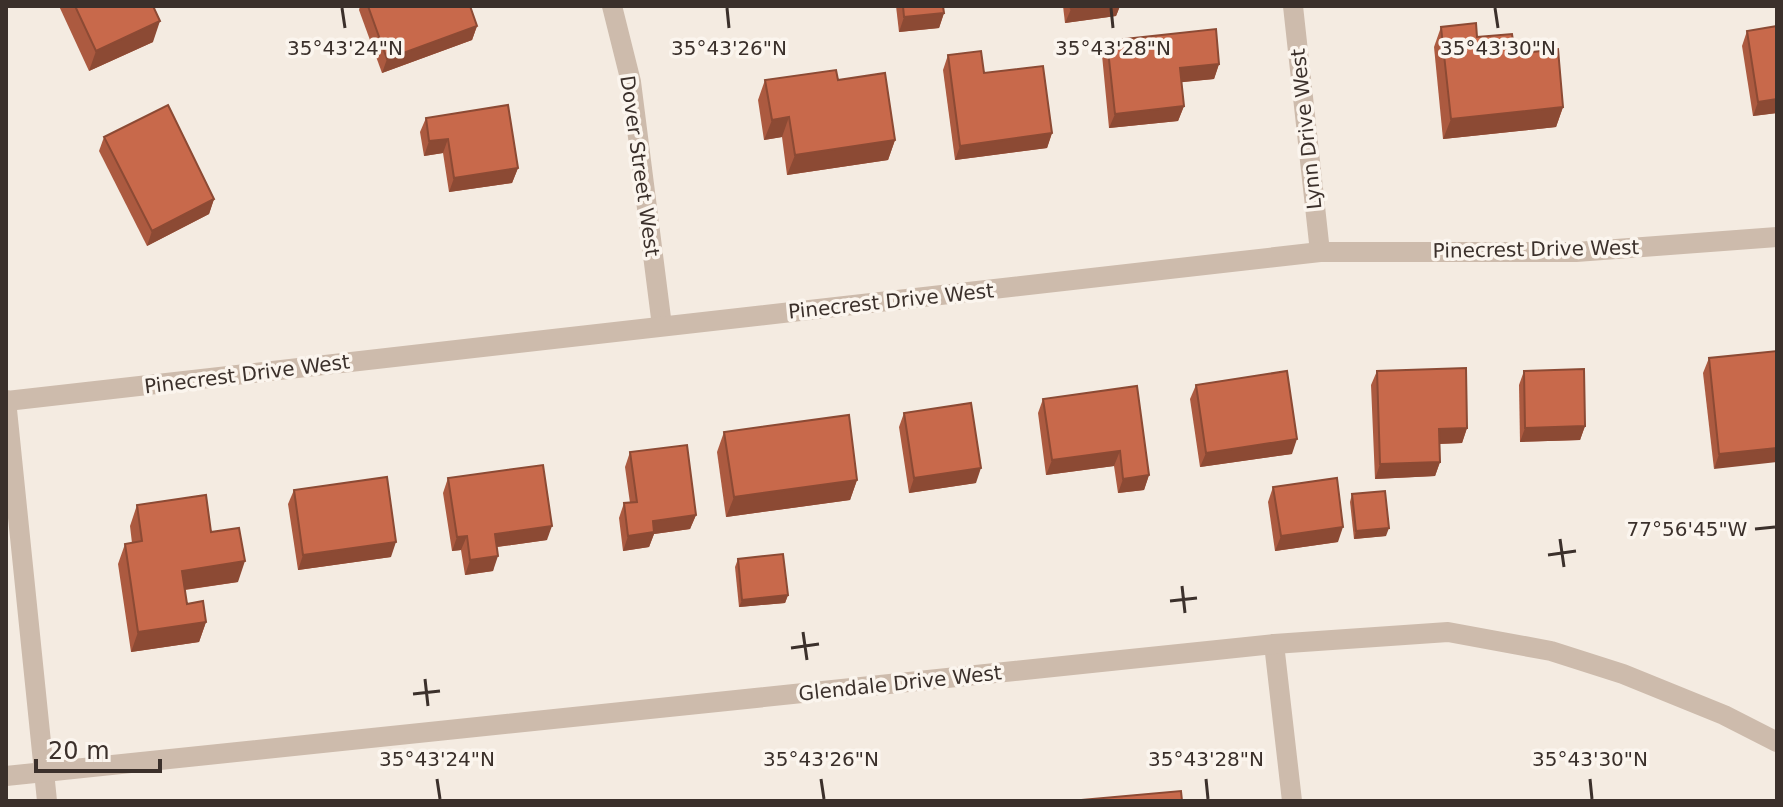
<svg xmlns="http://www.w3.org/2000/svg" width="1783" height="807" viewBox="0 0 1783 807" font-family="'DejaVu Sans',sans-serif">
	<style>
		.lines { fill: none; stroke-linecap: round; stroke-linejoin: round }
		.minor { stroke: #cdbbac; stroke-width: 20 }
		.tertiary { stroke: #cdbbac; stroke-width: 20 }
		.wall { fill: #ac5a40 }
		.shaded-wall { fill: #8c4a34 }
		.building { fill: #c8694b; stroke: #8c4a34; stroke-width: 2 }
		.ticks { fill: none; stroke: #3b302b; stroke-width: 3 }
		.labels { text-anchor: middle; stroke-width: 7; stroke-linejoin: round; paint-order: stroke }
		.street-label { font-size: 20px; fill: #3b302b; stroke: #fbf5ee }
		.ticks-label { font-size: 20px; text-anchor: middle; fill: #3b302b; stroke: #fbf5ee; stroke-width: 7; stroke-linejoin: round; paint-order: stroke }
	</style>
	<rect width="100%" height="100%" fill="#f4ebe1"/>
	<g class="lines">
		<g class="minor">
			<path d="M612 6 631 82 662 326"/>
			<path d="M1293 6 1320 252"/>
			<path d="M6 400 47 801"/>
			<path d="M7 401 1320 252H1576L1777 237"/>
			<path d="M1274 644 1292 801"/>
		</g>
		<path class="tertiary" d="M6 776 1274 644 1448 632 1551 651 1623 674 1724 715 1777 742"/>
	</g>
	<g class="wall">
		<path d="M59 6H153V42L89 71Z"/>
		<path d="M360 6H470L477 26 472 40 382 73 359 10Z"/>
		<path d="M896 6H943L944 13 939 28 899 32Z"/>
		<path d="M1063 6H1120L1116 16 1065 23Z"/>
		<path d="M1777 26V113L1753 116 1742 46 1747 31Z"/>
		<path d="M1441 27 1477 37 1515 54 1563 107 1556 127 1443 139 1434 47Z"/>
		<path d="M1107 41 1219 64 1214 79 1181 82 1184 106 1178 121 1109 128 1102 55Z"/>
		<path d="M948 55 984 73 1052 133 1047 148 955 160 943 70Z"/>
		<path d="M765 80H838L895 140 888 160 787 175 782 137 764 140 758 100Z"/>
		<path d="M426 118 518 168 512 183 449 192 443 153 424 156 420 132Z"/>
		<path d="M104 137 214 199 209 214 147 246 99 151Z"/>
		<path d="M1777 351 1714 469 1703 373 1709 358Z"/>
		<path d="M1377 371 1467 428 1462 443 1440 444V462L1435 476 1375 479 1371 385Z"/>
		<path d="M1524 371 1585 426 1580 440 1520 442 1519 385Z"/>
		<path d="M1196 385 1292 454 1200 467 1190 399Z"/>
		<path d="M1137 386 1149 475 1144 490 1118 493 1114 466 1046 475 1038 413 1043 399Z"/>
		<path d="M904 413 976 483 909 493 899 427Z"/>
		<path d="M724 432 857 480 850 500 726 517 717 452Z"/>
		<path d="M630 452 696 515 690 529 654 534 649 547 623 551 619 518 624 503H630L625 467Z"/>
		<path d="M448 478 547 540 497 547 493 571 465 575 461 550 452 551 443 493Z"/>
		<path d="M1273 487 1338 542 1275 551 1268 502Z"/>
		<path d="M294 490 391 557 298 570 288 504Z"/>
		<path d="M1352 494 1386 536 1354 539 1350 502Z"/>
		<path d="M137 505 211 532 238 582 185 590 187 604 206 622 199 642 131 652 118 564 125 544 132 543 130 526Z"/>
		<path d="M738 559 788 595 785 603 739 607 735 567Z"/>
	</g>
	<g class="shaded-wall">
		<path d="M1090 6H1120L1116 16 1065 23 1071 9Z"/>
		<path d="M944 13 939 28 899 32 904 17Z"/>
		<path d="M160 21 153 42 89 71 96 51Z"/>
		<path d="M477 26 472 40 382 73 387 59Z"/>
		<path d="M1219 64 1214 79 1174 83 1180 68Z"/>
		<path d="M1777 99V113L1753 116 1758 102Z"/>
		<path d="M1184 106 1178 121 1109 128 1115 114Z"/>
		<path d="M1563 107 1556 127 1443 139 1451 119Z"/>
		<path d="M789 117 782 137 764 140 772 120Z"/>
		<path d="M1052 133 1047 148 955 160 960 146Z"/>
		<path d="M448 139 443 153 424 156 429 141Z"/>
		<path d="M895 140 888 160 787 175 795 155Z"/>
		<path d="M518 168 512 183 449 192 454 178Z"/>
		<path d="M214 199 209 214 147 246 152 231Z"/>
		<path d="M1585 426 1580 440 1520 442 1525 428Z"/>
		<path d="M1467 428 1462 443 1434 444 1439 429Z"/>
		<path d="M1297 439 1292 454 1200 467 1206 453Z"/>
		<path d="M1777 448V462L1714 469 1719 454Z"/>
		<path d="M1120 451 1114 466 1046 475 1052 460Z"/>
		<path d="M1440 462 1435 476 1375 479 1380 464Z"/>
		<path d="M981 468 976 483 909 493 914 478Z"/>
		<path d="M1149 475 1144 490 1118 493 1123 479Z"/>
		<path d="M857 480 850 500 726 517 734 497Z"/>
		<path d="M696 515 690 529 654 534 649 547 623 551 628 536 653 521Z"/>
		<path d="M552 526 547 540 489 548 495 534Z"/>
		<path d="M1343 527 1338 542 1275 551 1281 536Z"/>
		<path d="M1389 528 1386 536 1354 539 1356 531Z"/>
		<path d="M467 536 461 550 452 551 457 537Z"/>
		<path d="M396 542 391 557 298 570 303 555Z"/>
		<path d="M498 556 493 571 465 575 470 560Z"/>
		<path d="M245 561 238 582 175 591 182 571Z"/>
		<path d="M788 595 785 603 739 607 742 600Z"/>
		<path d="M206 622 199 642 131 652 138 632Z"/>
	</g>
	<g class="building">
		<path d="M75 6H153L160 21 96 51Z"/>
		<path d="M368 6H470L477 26 387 59Z"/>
		<path d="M903 6H943L944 13 904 17Z"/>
		<path d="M1070 6H1090L1071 9Z"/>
		<path d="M1476 23 1477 37 1512 34 1515 54 1558 49 1563 107 1451 119 1441 27Z"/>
		<path d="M1777 26V99L1758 102 1747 31Z"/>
		<path d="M1216 29 1219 64 1180 68 1184 106 1115 114 1107 41Z"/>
		<path d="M981 51 984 73 1043 66 1052 133 960 146 948 55Z"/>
		<path d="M836 70 838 80 885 73 895 140 795 155 789 117 772 120 765 80Z"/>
		<path d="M168 105 214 199 152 231 104 137Z"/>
		<path d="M508 105 518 168 454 178 448 139 429 141 426 118Z"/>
		<path d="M1777 351V448L1719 454 1709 358Z"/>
		<path d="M1466 368 1467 428 1439 429 1440 462 1380 464 1377 371Z"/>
		<path d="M1584 369 1585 426 1525 428 1524 371Z"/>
		<path d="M1287 371 1297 439 1206 453 1196 385Z"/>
		<path d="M1137 386 1149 475 1123 479 1120 451 1052 460 1043 399Z"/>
		<path d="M971 403 981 468 914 478 904 413Z"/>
		<path d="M849 415 857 480 734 497 724 432Z"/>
		<path d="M687 445 696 515 653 521 654 532 628 536 624 503 637 502 630 452Z"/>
		<path d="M543 465 552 526 495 534 498 556 470 560 467 536 457 537 448 478Z"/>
		<path d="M387 477 396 542 303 555 294 490Z"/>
		<path d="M1337 478 1343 527 1281 536 1273 487Z"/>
		<path d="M1385 491 1389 528 1356 531 1352 494Z"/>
		<path d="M206 495 211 532 239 528 245 561 182 571 187 604 203 601 206 622 138 632 125 544 142 541 137 505Z"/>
		<path d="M783 554 788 595 742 600 738 559Z"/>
		<path d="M1181 791 1182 801H1070Z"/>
	</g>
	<path class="ticks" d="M342 8 345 28M727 8 729 28M1111 8 1113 28M1495 8 1498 28M1755 529 1775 527M1560 539 1564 567M1548 555 1576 551M1182 586 1185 613M1170 601 1197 598M803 632 807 660M791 648 819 644M425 679 428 706M413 694 440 691M437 779 440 799M821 779 824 799M1206 779 1208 799M1590 779 1592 799"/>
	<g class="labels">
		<g class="street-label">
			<text transform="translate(1306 129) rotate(-96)" y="7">Lynn Drive West</text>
			<text transform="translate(640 166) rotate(82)" y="7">Dover Street West</text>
			<text transform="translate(1536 249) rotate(-1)" y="7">Pinecrest Drive West</text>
			<text transform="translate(891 301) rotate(-6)" y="7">Pinecrest Drive West</text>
			<text transform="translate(247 374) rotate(-7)" y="7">Pinecrest Drive West</text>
			<text transform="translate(900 683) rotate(-6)" y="7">Glendale Drive West</text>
		</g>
	</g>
	<g class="ticks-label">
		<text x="345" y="55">35°43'24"N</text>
		<text x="729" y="55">35°43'26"N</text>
		<text x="1113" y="55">35°43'28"N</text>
		<text x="1498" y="55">35°43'30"N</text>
		<text x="1687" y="536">77°56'45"W</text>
		<text x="437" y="766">35°43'24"N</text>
		<text x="821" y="766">35°43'26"N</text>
		<text x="1206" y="766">35°43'28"N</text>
		<text x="1590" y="766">35°43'30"N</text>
	</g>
	<rect width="1783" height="807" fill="none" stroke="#3b302b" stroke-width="16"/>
	<path d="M36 759v12h124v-12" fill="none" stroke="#3b302b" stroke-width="4"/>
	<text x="48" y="759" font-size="24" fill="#3b302b" stroke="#fbf5ee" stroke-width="6" paint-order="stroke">20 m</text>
</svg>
